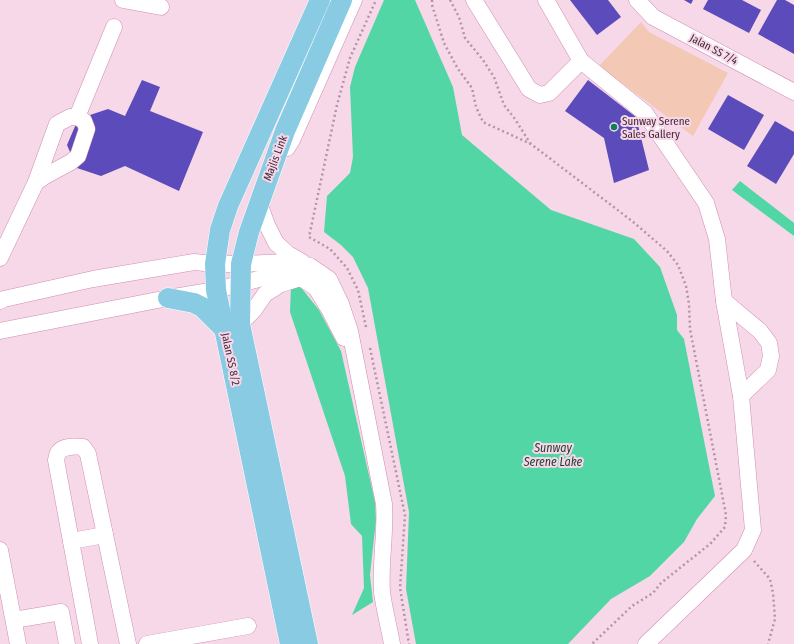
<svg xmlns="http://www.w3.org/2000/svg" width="794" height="644" viewBox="0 0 794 644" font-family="'Fira Sans Condensed',sans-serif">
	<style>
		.green { fill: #f3c8b5 }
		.water { fill: #53d6a5 }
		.building { fill: #5b4bbb }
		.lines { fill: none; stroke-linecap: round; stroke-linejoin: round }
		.minor-casing { stroke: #d18db3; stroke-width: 17 }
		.major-casing { stroke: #fff; stroke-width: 21 }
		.path { stroke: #b295a5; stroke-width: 2.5; stroke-dasharray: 2 3; stroke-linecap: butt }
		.minor { stroke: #fff; stroke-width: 16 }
		.major { stroke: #89cbe2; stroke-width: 20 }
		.poi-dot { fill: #0d7f5c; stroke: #f6d8e8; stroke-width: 1.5 }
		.labels { text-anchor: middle; stroke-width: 4; stroke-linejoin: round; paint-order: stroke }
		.street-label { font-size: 11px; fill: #422636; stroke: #f6d8e8 }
		.poi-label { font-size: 11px; fill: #422636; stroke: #f6d8e8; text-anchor: start }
		.water-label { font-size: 12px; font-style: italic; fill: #223d31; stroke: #f6d8e8 }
	</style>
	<rect width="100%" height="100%" fill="#f6d8e8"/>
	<path class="green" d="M641 22 649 32 728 73 693 136 599 66Z"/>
	<g class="water">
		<path d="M384 0H415L453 87 462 135 551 210 634 239 660 267 677 315V330L684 339 715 496 697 519 684 542 650 576 611 599 568 644H416L406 589 409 512 368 288 353 257 341 245 324 232 327 196 350 173 353 157 350 87 355 67Z"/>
		<path d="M740 181 794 223V236L732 190Z"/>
		<path d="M291 285H299L319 310 341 351 375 502 376 520 370 575 373 602 352 615 364 588 362 536 351 524 345 476 290 312Z"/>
	</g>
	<g class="building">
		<path d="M570 0H608L621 17 597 35Z"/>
		<path d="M684 0H693L691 4Z"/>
		<path d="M708 0H742L761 10 749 33 703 9Z"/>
		<path d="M777 0H785L794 5V54L758 34Z"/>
		<path d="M142 80 160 87 150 111 203 132 179 191 125 166 101 176 77 168 67 145 76 124 90 115 108 109 125 116Z"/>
		<path d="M588 80 636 117 649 170 614 183 604 138 565 111Z"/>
		<path d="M728 95 764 115 744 150 708 129Z"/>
		<path d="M775 121 794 132V154L776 184 747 166Z"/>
	</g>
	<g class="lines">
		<defs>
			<g id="minor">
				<path d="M123 0 161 7"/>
				<path d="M474 0 529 89 540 95 549 93 581 61"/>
				<path d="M546 0 581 61 645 113 706 203 717 239 724 301 741 396 753 530 744 550 646 644"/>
				<path d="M637 0 653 17 794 92"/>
				<path d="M77 117 114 27"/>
				<path d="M287 148 292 140 354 0"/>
				<path d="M259 203 267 225 276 243 288 254 302 262"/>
				<path d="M0 258 36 182 57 124 70 117H77L84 121 87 129 78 156 71 162 47 175 36 182"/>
				<path d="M0 301 4 299 93 279 194 262 215 264H241L287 262 310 266 329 279 341 304 350 331 384 504C386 533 380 563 382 592 384 608 389 627 392 644"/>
				<path d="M724 301 760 331 769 343 771 356 768 370 741 396"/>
				<path d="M240 324 254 310 265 294 281 284 297 279"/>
				<path d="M0 331 168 298 216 290 263 278 284 274 301 278 316 288 329 309 344 338"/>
				<path d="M71 541 105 535"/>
				<path d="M0 550 18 644"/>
				<path d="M14 620 61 612 67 644"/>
				<path d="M90 644 56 460C57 457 57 455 58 453 62 446 75 446 83 447L88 454 128 644"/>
				<path d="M147 644 248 626"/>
			</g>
			<g id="major">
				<path d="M168 298 194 303 202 307 225 330"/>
				<path d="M290 644 216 290 215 264 220 230 228 206 320 0"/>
				<path d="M308 644 240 324 241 264 249 232 285 131 342 0"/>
			</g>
		</defs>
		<use href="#minor" class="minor-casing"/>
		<use href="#major" class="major-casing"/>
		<g class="path">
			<path d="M432 0V5L444 43 458 69 472 88 476 107 483 122 531 144 632 221 667 251 678 265 686 286 689 304 690 329 726 515 725 527 710 544 661 583 653 593 632 606 592 644"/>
			<path d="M450 0 459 17 465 38 483 60 494 77 504 105 515 119 530 143"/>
			<path d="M366 327 358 290 347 268 330 249 309 237 337 105 350 58 376 0"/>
			<path d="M370 348 405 515 400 588 409 644"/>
			<path d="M754 561 770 579 773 593 775 619 768 644"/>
		</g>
		<use href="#minor" class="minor"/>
		<use href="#major" class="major"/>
	</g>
	<circle class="poi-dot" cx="614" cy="127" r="4"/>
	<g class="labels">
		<g class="street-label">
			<text transform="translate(714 49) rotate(28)" y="4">Jalan SS 7/4</text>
			<text transform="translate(275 158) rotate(-69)" y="4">Majlis Link</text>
			<text transform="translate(231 359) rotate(78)" y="4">Jalan SS 8/2</text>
		</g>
		<g class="poi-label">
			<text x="622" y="125">Sunway Serene<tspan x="622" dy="13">Sales Gallery</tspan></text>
		</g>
		<g class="water-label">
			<text x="553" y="452">Sunway<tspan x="553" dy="14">Serene Lake</tspan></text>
		</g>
	</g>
</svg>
